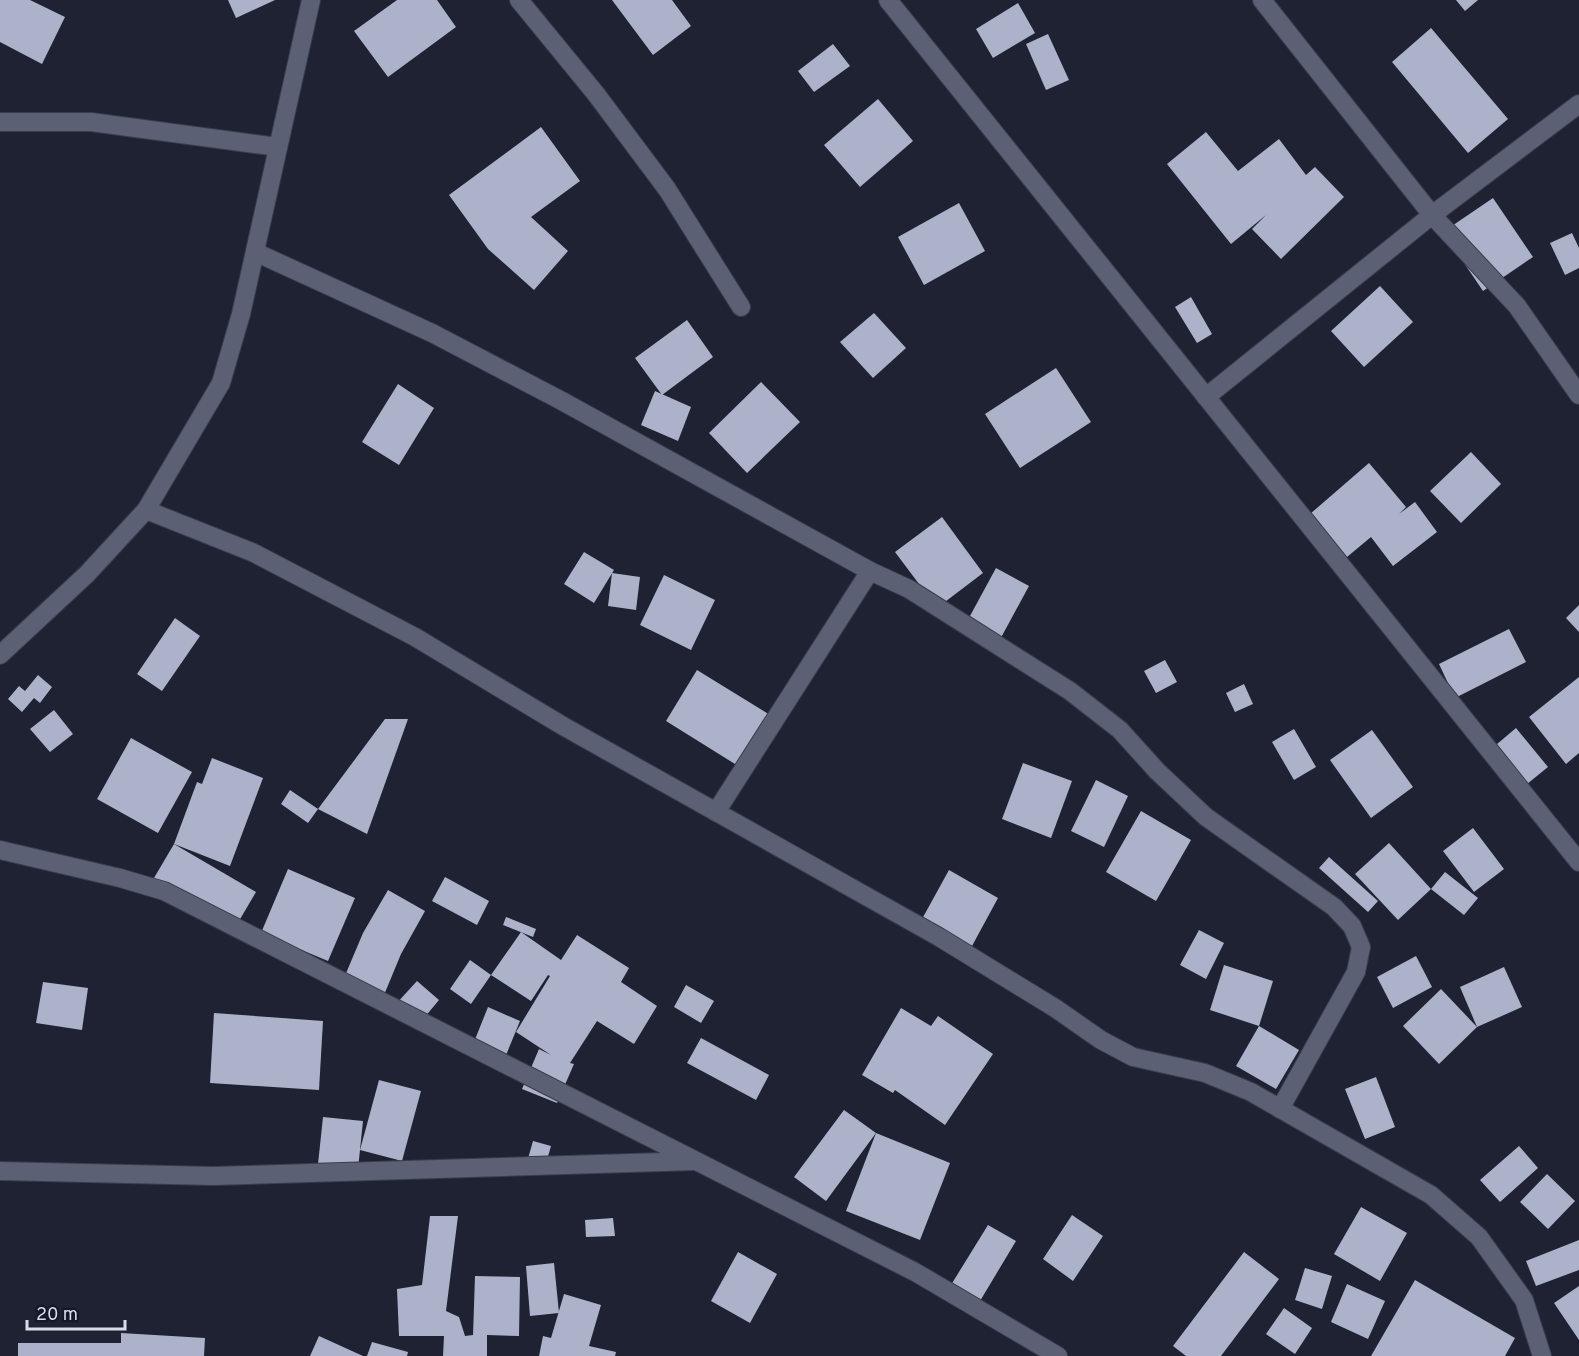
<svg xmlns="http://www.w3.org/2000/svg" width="1579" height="1356" viewBox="0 0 1579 1356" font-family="Overpass,sans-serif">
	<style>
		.building { fill: #acb2c9 }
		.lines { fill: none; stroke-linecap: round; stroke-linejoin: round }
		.minor-casing { stroke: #3a3d4c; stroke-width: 20 }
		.minor { stroke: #5b6075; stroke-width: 18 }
	</style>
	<rect width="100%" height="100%" fill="#1e2233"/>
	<g class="building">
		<path d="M0 0H30L65 17 42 64 0 42Z"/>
		<path d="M228 0H275L236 18Z"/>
		<path d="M397 0H437L456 27 388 77 354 31Z"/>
		<path d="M612 0H672L691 26 653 55Z"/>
		<path d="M1456 0H1478L1465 11Z"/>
		<path d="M1018 3 1035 33 993 58 976 29Z"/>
		<path d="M1431 28 1508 119 1468 153 1392 62Z"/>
		<path d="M1048 34 1069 80 1046 90 1026 44Z"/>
		<path d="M833 44 850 66 814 92 798 71Z"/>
		<path d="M878 99 913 141 860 187 824 145Z"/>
		<path d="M541 127 580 181 531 217 568 251 534 290 488 249 449 195Z"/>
		<path d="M1206 132 1238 171 1279 139 1306 175 1315 167 1344 197 1281 259 1252 229 1266 215 1231 244 1167 164Z"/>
		<path d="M1493 198 1533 257 1483 291 1443 232Z"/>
		<path d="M959 203 985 251 924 285 898 237Z"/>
		<path d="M1572 233 1579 248V268L1565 275 1550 243Z"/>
		<path d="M1380 286 1413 322 1364 367 1331 331Z"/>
		<path d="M1191 297 1212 334 1197 343 1175 307Z"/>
		<path d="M874 313 906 348 873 378 840 342Z"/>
		<path d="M687 320 713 357 662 395 635 358Z"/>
		<path d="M1056 368 1091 422 1020 468 985 414Z"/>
		<path d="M761 382 800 422 747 473 709 433Z"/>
		<path d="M398 384 434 408 399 465 362 442Z"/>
		<path d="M655 391 691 407 678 441 641 425Z"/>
		<path d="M1471 452 1501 484 1461 523 1430 491Z"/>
		<path d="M1369 463 1406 507 1399 514 1415 502 1437 532 1393 566 1371 537 1347 557 1310 514Z"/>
		<path d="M942 517 983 573 937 608 895 552Z"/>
		<path d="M584 552 614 570 594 603 564 584Z"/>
		<path d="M996 568 1029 586 997 645 964 627Z"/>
		<path d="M612 573 640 577 636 610 608 606Z"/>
		<path d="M664 575 715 600 691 650 640 625Z"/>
		<path d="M1579 605V632L1566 618Z"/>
		<path d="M175 618 200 636 162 691 137 674Z"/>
		<path d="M1509 629 1526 662 1455 698 1439 664Z"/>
		<path d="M1165 660 1177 682 1156 693 1144 671Z"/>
		<path d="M697 670 775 718 743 769 666 721Z"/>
		<path d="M38 675 52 687 40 703 34 698 22 712 8 699 19 686 25 691Z"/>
		<path d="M1579 677V753L1566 764 1529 717Z"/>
		<path d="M1244 684 1253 704 1235 712 1226 693Z"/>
		<path d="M54 710 73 734 50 752 30 729Z"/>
		<path d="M385 719H408L367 834 318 809Z"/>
		<path d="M1516 728 1548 767 1522 788 1490 750Z"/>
		<path d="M1294 729 1316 767 1294 780 1272 742Z"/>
		<path d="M1372 730 1413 787 1371 818 1330 760Z"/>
		<path d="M131 738 192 772 158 833 97 799Z"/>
		<path d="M212 758 263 778 230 866 174 844 197 782 202 784Z"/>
		<path d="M1023 763 1072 781 1051 838 1002 819Z"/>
		<path d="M1096 780 1128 796 1104 847 1071 831Z"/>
		<path d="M290 790 318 809 308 823 281 804Z"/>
		<path d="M1141 811 1191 840 1156 901 1106 872Z"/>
		<path d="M1473 828 1504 869 1474 892 1443 851Z"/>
		<path d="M1389 843 1431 889 1398 920 1355 874Z"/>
		<path d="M174 844 256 892 236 926 154 878Z"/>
		<path d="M1329 857 1378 901 1368 912 1319 868Z"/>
		<path d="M288 869 355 898 328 961 261 933Z"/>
		<path d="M949 870 998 898 972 946 922 919Z"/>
		<path d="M1445 872 1478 898 1464 915 1431 889Z"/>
		<path d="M445 877 489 901 477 925 432 901Z"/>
		<path d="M388 890 425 911 401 954 384 995 344 978 363 933Z"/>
		<path d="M506 917 536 929 533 937 503 925Z"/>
		<path d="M1199 930 1224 943 1206 979 1180 965Z"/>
		<path d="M521 932 561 960 577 935 629 968 621 982 657 1006 634 1044 597 1021 570 1063 574 1064 557 1103 522 1089 539 1049 551 1055 516 1032 550 976 548 975 531 1001 491 975Z"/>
		<path d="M1416 956 1432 987 1393 1008 1377 977Z"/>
		<path d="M470 960 491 975 471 1004 450 989Z"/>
		<path d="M1224 965 1273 981 1259 1026 1210 1010Z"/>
		<path d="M1504 967 1522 1007 1477 1027 1460 987Z"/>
		<path d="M417 981 439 1000 419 1024 396 1004Z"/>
		<path d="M43 982 88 988 82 1030 36 1023Z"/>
		<path d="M686 985 714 1001 701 1023 674 1007Z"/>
		<path d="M1441 989 1477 1027 1439 1064 1403 1026Z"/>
		<path d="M488 1007 520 1021 504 1060 472 1047Z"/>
		<path d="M901 1008 931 1026 938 1016 993 1054 945 1125 895 1090 893 1093 862 1075Z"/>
		<path d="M214 1013 323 1021 319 1090 210 1083Z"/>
		<path d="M1259 1026 1299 1050 1276 1089 1236 1066Z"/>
		<path d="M701 1038 769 1075 756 1100 687 1063Z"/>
		<path d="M1376 1077 1395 1127 1365 1139 1345 1089Z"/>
		<path d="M379 1080 421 1091 402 1161 360 1150Z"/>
		<path d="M844 1110 876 1133 826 1201 794 1177Z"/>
		<path d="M323 1117 363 1121 358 1169 318 1164Z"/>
		<path d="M876 1133 950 1163 920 1240 846 1211Z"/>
		<path d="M533 1141 551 1146 543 1174 525 1169Z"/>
		<path d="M1519 1146 1538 1168 1500 1202 1480 1180Z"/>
		<path d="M1547 1174 1575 1201 1548 1229 1520 1202Z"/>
		<path d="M1361 1207 1407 1233 1380 1281 1334 1254Z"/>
		<path d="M1072 1215 1103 1236 1073 1281 1043 1259Z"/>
		<path d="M430 1216H458L446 1311 459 1317 465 1336 473 1335 475 1276 520 1277 519 1336 487 1335V1356H443L444 1336H399L397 1289 422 1285Z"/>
		<path d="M613 1218 615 1236 586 1237 585 1220Z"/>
		<path d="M988 1225 1016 1241 974 1311 946 1293Z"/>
		<path d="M1579 1240V1270L1536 1286 1526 1261Z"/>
		<path d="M738 1252 777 1274 750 1323 711 1301Z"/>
		<path d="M1244 1252 1279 1279 1221 1356H1186L1173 1346Z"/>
		<path d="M554 1263 559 1313 530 1316 526 1266Z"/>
		<path d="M1305 1268 1332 1276 1322 1309 1295 1300Z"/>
		<path d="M1415 1280 1515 1338 1505 1356H1371Z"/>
		<path d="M1347 1284 1385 1301 1368 1339 1331 1322Z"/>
		<path d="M1579 1286V1340L1554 1303Z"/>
		<path d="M564 1294 601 1305 589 1346 616 1352 615 1356H539L543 1336 551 1338Z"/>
		<path d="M1284 1308 1312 1328 1295 1354 1266 1334Z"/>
		<path d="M121 1333 205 1338 204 1356H18V1343H121Z"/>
		<path d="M319 1336 363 1356H310Z"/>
		<path d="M372 1342 408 1352 407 1356H367Z"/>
	</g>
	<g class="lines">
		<defs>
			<g id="minor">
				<path d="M519 0 596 94 667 189 741 307"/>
				<path d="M888 0 1579 862"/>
				<path d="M1262 0 1432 215 1517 306 1579 395"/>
				<path d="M0 122H91L278 147"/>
				<path d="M255 252 432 333 562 401 870 571 909 589 1070 691 1120 730 1157 771 1206 817 1334 907 1352 926 1361 947 1356 972 1280 1109"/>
				<path d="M1206 397 1432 215 1579 104"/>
				<path d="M146 510 254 553 415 637 563 726 939 937 1055 1008 1101 1040 1133 1057 1205 1073 1251 1092 1431 1195 1479 1237 1524 1300 1542 1356"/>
				<path d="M0 655 87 574 146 510 221 383 241 314 311 0"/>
				<path d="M716 812 870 571"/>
				<path d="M0 850 120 878 164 891 915 1272 1058 1356"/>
				<path d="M0 1171 213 1176 695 1161"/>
			</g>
		</defs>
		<use href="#minor" class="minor-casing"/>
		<use href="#minor" class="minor"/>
	</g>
	<path d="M27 1320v9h98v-9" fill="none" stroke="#dadde9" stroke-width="3"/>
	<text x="36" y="1320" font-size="18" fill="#dadde9" stroke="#141829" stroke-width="4.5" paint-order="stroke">20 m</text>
</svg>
